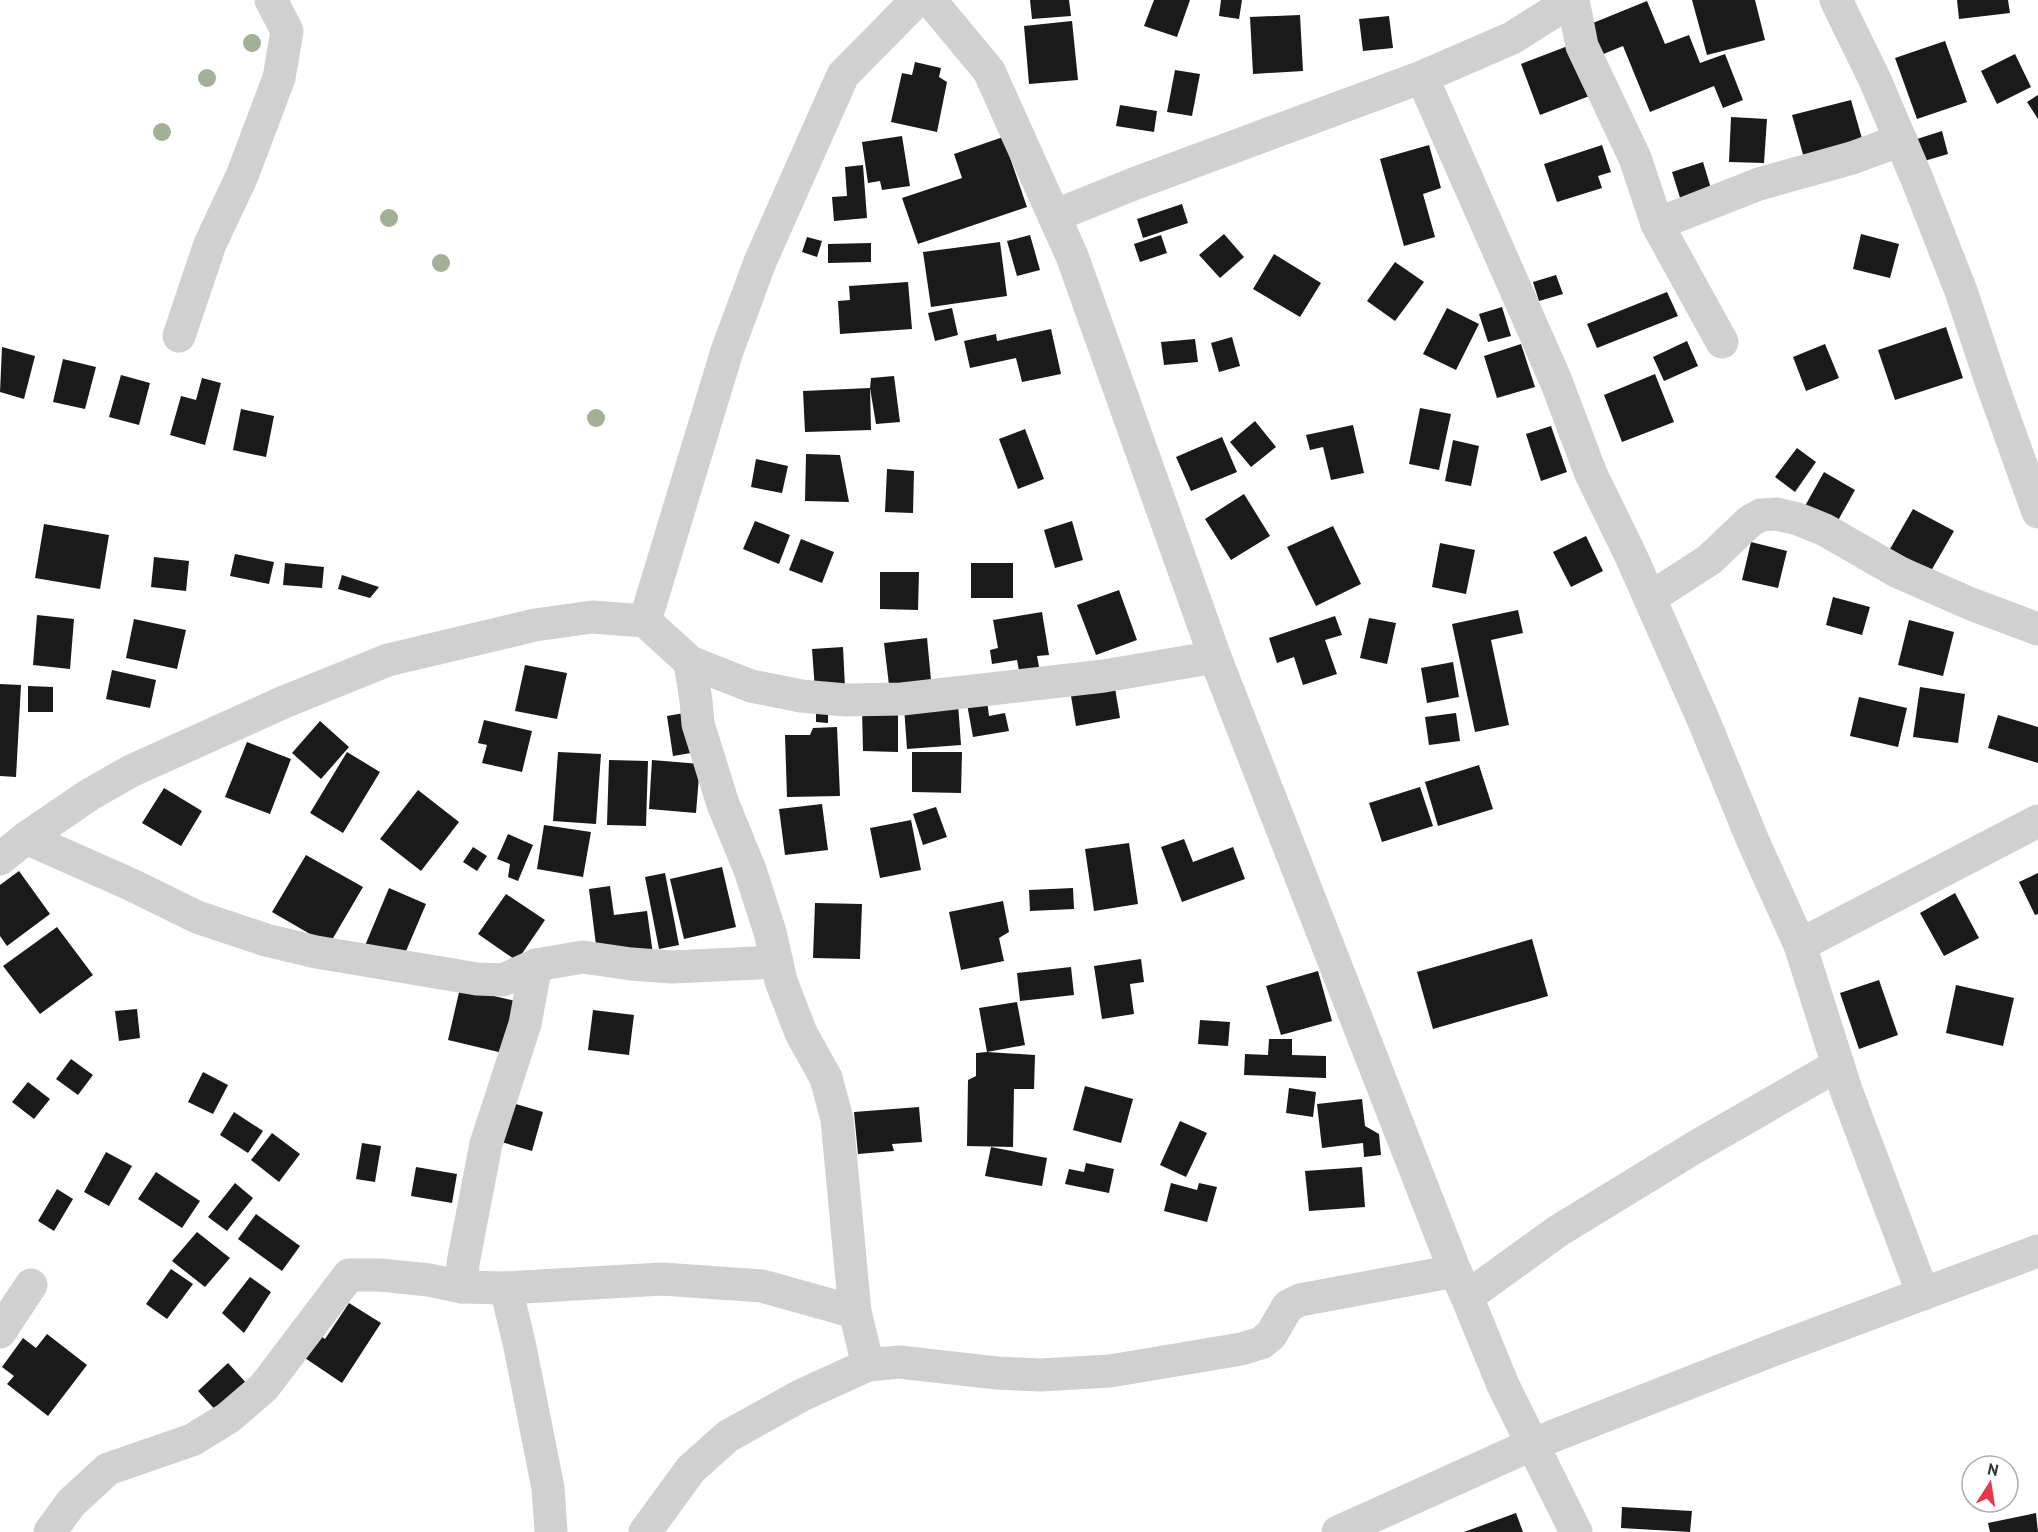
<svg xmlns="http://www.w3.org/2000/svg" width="2038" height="1532" viewBox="0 0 2038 1532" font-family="'PT Sans',sans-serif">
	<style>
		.building { fill: #1a1a1a }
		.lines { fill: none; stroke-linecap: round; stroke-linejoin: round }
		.minor { stroke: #d0d0d0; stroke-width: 33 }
		.tree { fill: #a2b095 }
	</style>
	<rect width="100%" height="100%" fill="#fff"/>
	<g class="building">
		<path d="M1030 0H1069L1071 16 1032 19Z"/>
		<path d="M1154 0H1190L1177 37 1144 26Z"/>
		<path d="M1221 0H1242L1239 19 1219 16Z"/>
		<path d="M1692 0H1755L1765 40 1707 55Z"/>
		<path d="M1957 0H2008L2010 13 1959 19Z"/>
		<path d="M1647 1 1665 44 1689 35 1700 63 1725 54 1743 100 1723 108 1714 86 1650 112 1623 46 1601 55 1588 25Z"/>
		<path d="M1300 15 1303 71 1253 74 1250 17Z"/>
		<path d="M1389 16 1393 48 1363 51 1359 19Z"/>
		<path d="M1072 21 1078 80 1029 84 1024 26Z"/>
		<path d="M1945 41 1967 102 1917 119 1895 58Z"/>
		<path d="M1573 44 1592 95 1540 115 1521 64Z"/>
		<path d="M2015 54 2031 87 1997 104 1981 71Z"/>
		<path d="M915 62 941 68 939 77 947 82 937 132 891 122 902 73 912 75Z"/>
		<path d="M1175 70 1200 74 1192 116 1167 112Z"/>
		<path d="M2038 95V119L2027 102Z"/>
		<path d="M1851 100 1863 142 1804 158 1792 115Z"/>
		<path d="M1120 105 1157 111 1154 132 1116 126Z"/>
		<path d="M1731 117 1767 119 1764 163 1729 162Z"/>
		<path d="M1942 131 1948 154 1921 162 1914 140Z"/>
		<path d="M902 136 910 186 882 190 880 181 868 183 862 142Z"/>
		<path d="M1003 137 1027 207 918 244 902 198 962 178 954 154Z"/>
		<path d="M1429 145 1441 188 1423 194 1435 237 1404 246 1380 159Z"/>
		<path d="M1602 145 1611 172 1598 176 1602 188 1557 202 1544 164Z"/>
		<path d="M1703 162 1713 195 1682 204 1672 172Z"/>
		<path d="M863 165 867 218 834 221 832 197 847 196 845 167Z"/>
		<path d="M1182 204 1188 223 1143 238 1137 219Z"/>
		<path d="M1224 234 1244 257 1220 278 1199 255Z"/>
		<path d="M1861 234 1899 244 1890 278 1853 269Z"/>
		<path d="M1030 235 1040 270 1017 276 1007 241Z"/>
		<path d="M1161 235 1167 253 1140 262 1134 244Z"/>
		<path d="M807 237 822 241 817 257 802 252Z"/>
		<path d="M1000 242 1007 296 931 307 923 252Z"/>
		<path d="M871 243V262L828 263V244Z"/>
		<path d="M1274 254 1321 283 1300 317 1253 289Z"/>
		<path d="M1395 262 1424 282 1395 321 1367 301Z"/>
		<path d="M1556 275 1563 294 1539 301 1533 282Z"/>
		<path d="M908 282 912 329 840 334 838 301 850 300 849 286Z"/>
		<path d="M1667 292 1678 316 1597 348 1587 324Z"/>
		<path d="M1502 307 1511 336 1488 342 1479 314Z"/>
		<path d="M952 308 958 335 935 341 928 313Z"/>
		<path d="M1447 308 1479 324 1456 370 1423 354Z"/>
		<path d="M1946 327 1963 378 1895 400 1878 350Z"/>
		<path d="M1051 329 1061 374 1022 382 1016 358 970 368 964 341 996 334 997 341Z"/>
		<path d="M1232 337 1240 366 1219 372 1211 343Z"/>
		<path d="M1195 339 1198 362 1164 365 1161 342Z"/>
		<path d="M1687 341 1698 366 1664 381 1653 357Z"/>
		<path d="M1521 344 1535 387 1497 398 1484 356Z"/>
		<path d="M1825 344 1839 378 1806 391 1793 357Z"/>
		<path d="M2 347 35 356 24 399 0 392Z"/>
		<path d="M63 359 96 367 85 409 53 402Z"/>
		<path d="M1655 374 1674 422 1622 442 1604 395Z"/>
		<path d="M121 375 150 383 139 425 109 417Z"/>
		<path d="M894 376 900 422 876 424 870 388 871 378Z"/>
		<path d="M202 378 221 383 205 445 170 435 181 396 196 400Z"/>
		<path d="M870 388 871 430 805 432 803 391Z"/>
		<path d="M1420 408 1451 414 1439 470 1409 464Z"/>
		<path d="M241 409 274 416 266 457 233 450Z"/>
		<path d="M1255 421 1276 447 1251 467 1230 442Z"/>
		<path d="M1353 425 1364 473 1331 480 1323 447 1310 450 1306 435Z"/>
		<path d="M1551 426 1567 472 1541 481 1526 434Z"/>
		<path d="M1025 429 1044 479 1018 489 999 439Z"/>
		<path d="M1222 437 1237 472 1191 491 1176 457Z"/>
		<path d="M1453 440 1479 446 1471 486 1445 481Z"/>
		<path d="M1797 448 1816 462 1795 492 1775 477Z"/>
		<path d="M806 454 840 455 849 502 805 501Z"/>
		<path d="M756 459 788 466 782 493 751 487Z"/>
		<path d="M887 469 914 471 913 513 885 512Z"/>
		<path d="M1824 472 1855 490 1836 524 1805 506Z"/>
		<path d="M1244 494 1270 536 1231 560 1205 519Z"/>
		<path d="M1913 509 1954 531 1931 571 1890 549Z"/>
		<path d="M755 521 790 535 779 564 743 549Z"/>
		<path d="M1072 521 1083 560 1055 568 1044 530Z"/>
		<path d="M44 524 109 535 100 589 35 578Z"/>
		<path d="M1333 526 1361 584 1316 606 1287 547Z"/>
		<path d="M1586 536 1603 571 1571 587 1553 552Z"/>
		<path d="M801 539 834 552 822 583 789 570Z"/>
		<path d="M1751 542 1787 551 1778 588 1742 580Z"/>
		<path d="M1440 543 1475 550 1466 594 1432 587Z"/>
		<path d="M235 554 274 562 269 584 230 576Z"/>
		<path d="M154 557 189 561 186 591 151 587Z"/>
		<path d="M285 563 324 567 322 588 283 585Z"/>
		<rect x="971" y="563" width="42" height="35"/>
		<path d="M880 572H919L918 610 880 609Z"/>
		<path d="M342 575 379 587 370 598 338 589Z"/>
		<path d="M1119 590 1137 640 1096 655 1077 605Z"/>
		<path d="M1833 597 1870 607 1862 635 1826 625Z"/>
		<path d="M1518 610 1523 633 1491 640 1509 725 1475 732 1452 624Z"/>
		<path d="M1042 612 1049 655 1037 656 1040 672 1020 676 1017 660 992 664 990 650 998 648 993 620Z"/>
		<path d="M37 615 74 619 70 669 33 665Z"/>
		<path d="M1335 616 1342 635 1325 640 1337 674 1303 685 1294 657 1277 663 1269 638Z"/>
		<path d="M1369 618 1396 623 1387 664 1360 658Z"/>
		<path d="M134 619 186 630 177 669 126 658Z"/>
		<path d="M1909 620 1954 632 1943 676 1898 665Z"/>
		<path d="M927 638 931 680 889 685 884 643Z"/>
		<path d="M843 647 845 688 815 690 812 649Z"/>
		<path d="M1453 662 1459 697 1427 703 1421 668Z"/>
		<path d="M525 665 567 673 557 719 515 711Z"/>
		<path d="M112 670 156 680 150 708 106 699Z"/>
		<path d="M0 684 21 685 16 777 0 776Z"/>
		<path d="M28 686 53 687V712H28Z"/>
		<path d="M1920 687 1965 694 1958 743 1913 737Z"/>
		<path d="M1115 688 1120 718 1076 726 1071 696Z"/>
		<path d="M1859 697 1907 708 1898 747 1850 736Z"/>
		<path d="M987 700 989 716 1005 713 1009 731 973 737 967 704Z"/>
		<path d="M958 703 961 745 907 749 904 707Z"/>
		<path d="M828 705V723L816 722V706Z"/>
		<path d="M862 708H898V752L863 751Z"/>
		<path d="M684 713 691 753 673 756 667 716Z"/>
		<path d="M1456 713 1460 741 1429 745 1425 717Z"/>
		<path d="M1998 715 2038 727V763L1988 748Z"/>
		<path d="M484 720 532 731 522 772 482 763 487 745 478 743Z"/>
		<path d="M320 721 349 747 321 779 292 753Z"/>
		<path d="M837 727 840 796 787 797 785 735H810L813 728Z"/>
		<path d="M247 742 291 759 270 814 225 797Z"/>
		<path d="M347 752 380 772 343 833 310 813Z"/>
		<path d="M558 752 601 754 596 824 553 821Z"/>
		<path d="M912 752H962L961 793 912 792Z"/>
		<path d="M609 760 648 761 646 826 607 825Z"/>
		<path d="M652 760 700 764 696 813 649 809Z"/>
		<path d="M1479 765 1493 809 1438 826 1425 782Z"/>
		<path d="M1420 787 1433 826 1382 842 1369 803Z"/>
		<path d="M164 788 202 811 181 846 142 823Z"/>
		<path d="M418 790 459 822 421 871 380 839Z"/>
		<path d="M822 804 828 850 785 855 779 809Z"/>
		<path d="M936 807 947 837 923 845 913 814Z"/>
		<path d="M911 820 921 870 880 878 870 828Z"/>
		<path d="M544 825 591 832 583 877 537 869Z"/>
		<path d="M508 834 533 845 518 881 508 877 510 864 497 859Z"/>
		<path d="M1184 839 1193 862 1233 847 1245 879 1182 902 1161 847Z"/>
		<path d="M1129 843 1138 904 1094 911 1085 849Z"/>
		<path d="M473 847 487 856 477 871 463 862Z"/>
		<path d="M306 855 363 887 329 945 272 912Z"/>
		<path d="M722 867 736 927 684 939 670 879Z"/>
		<path d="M19 871 50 914 7 946 0 936V885Z"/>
		<path d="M665 873 679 945 659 949 645 877Z"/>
		<path d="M2038 873V914L2035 915 2019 882Z"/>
		<path d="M610 886 614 915 647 911 653 954 598 961 589 889Z"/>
		<path d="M389 888 426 904 401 963 364 948Z"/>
		<path d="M1073 888 1074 909 1030 911 1029 890Z"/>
		<path d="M1955 893 1979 938 1944 956 1920 913Z"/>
		<path d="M506 894 545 920 517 961 478 934Z"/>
		<path d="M1003 901 1009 932 999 938 1004 961 961 970 949 912Z"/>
		<path d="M815 903 862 904 860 959 813 958Z"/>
		<path d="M57 927 93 975 40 1014 3 966Z"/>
		<path d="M1532 939 1548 996 1433 1029 1417 972Z"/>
		<path d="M1141 959 1144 982 1130 984 1134 1014 1102 1019 1094 966Z"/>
		<path d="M1071 967 1074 995 1020 1001 1017 973Z"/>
		<path d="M1318 971 1332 1021 1281 1035 1266 986Z"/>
		<path d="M1879 980 1898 1035 1859 1049 1840 993Z"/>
		<path d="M1956 985 2014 998 2003 1046 1946 1033Z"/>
		<path d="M460 988 520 1002 507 1054 448 1040Z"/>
		<path d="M1017 1002 1025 1045 987 1052 979 1008Z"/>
		<path d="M137 1009 140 1038 119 1041 115 1011Z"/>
		<path d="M593 1010 634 1015 629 1055 588 1050Z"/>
		<path d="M1200 1020 1230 1022 1228 1046 1198 1044Z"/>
		<path d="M1269 1039H1292V1055L1326 1056V1078L1244 1075 1245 1054 1268 1055Z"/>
		<path d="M987 1052 1035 1055 1034 1089H1014L1013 1147 967 1146 968 1080 976 1076V1053Z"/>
		<path d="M71 1059 93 1075 78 1095 56 1079Z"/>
		<path d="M203 1072 228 1085 213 1114 188 1102Z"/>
		<path d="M28 1082 50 1099 34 1119 12 1102Z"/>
		<path d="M1085 1086 1133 1099 1121 1143 1073 1130Z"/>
		<path d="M1289 1088 1316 1092 1313 1117 1286 1113Z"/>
		<path d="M1362 1099 1365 1126 1379 1134 1381 1155 1364 1157 1363 1143 1322 1148 1317 1104Z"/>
		<path d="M509 1102 543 1112 532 1151 498 1141Z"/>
		<path d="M919 1107 922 1142 892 1144 894 1151 858 1154 854 1112Z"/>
		<path d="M234 1112 263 1131 248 1153 220 1135Z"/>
		<path d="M1180 1121 1207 1133 1186 1177 1160 1165Z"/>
		<path d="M272 1133 300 1154 279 1182 251 1160Z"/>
		<path d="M362 1143 381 1146 375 1182 356 1179Z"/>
		<path d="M991 1147 1047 1158 1042 1186 985 1176Z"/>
		<path d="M106 1152 132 1166 109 1206 84 1192Z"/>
		<path d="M1086 1163 1114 1169 1109 1193 1065 1184 1069 1169 1084 1172Z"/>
		<path d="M416 1167 457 1174 452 1203 411 1196Z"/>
		<path d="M1362 1167 1365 1207 1309 1211 1305 1171Z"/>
		<path d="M156 1172 200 1201 182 1228 138 1199Z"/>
		<path d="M235 1183 253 1198 227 1231 208 1217Z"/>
		<path d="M1171 1183 1197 1190 1199 1183 1217 1187 1207 1222 1164 1211Z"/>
		<path d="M57 1189 73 1199 54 1231 38 1221Z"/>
		<path d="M256 1214 300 1246 282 1271 238 1239Z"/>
		<path d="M197 1232 230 1258 205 1287 172 1261Z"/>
		<path d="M171 1269 193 1284 167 1319 146 1304Z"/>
		<path d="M250 1277 271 1292 244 1333 222 1313Z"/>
		<path d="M349 1303 381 1323 342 1383 299 1354 313 1331 325 1339Z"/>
		<path d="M47 1334 87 1365 48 1416 7 1384 14 1376 2 1367 23 1338 36 1348Z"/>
		<path d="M228 1363 249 1386 219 1414 198 1391Z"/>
		<path d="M1622 1507 1692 1511 1690 1532 1621 1528Z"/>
		<path d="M1516 1513 1523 1532H1464Z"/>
		<path d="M2036 1513 2038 1532H1990L1988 1523Z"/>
	</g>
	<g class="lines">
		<g class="minor">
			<path d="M930 0 989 71 1072 256 1215 657 1455 1271 1467 1297 1503 1385 1576 1532"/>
			<path d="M1573 0 1582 46 1635 158 1657 224 1722 342"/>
			<path d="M1836 0 1875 80 1917 179 1961 291 1992 384 2038 512"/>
			<path d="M1422 77 1556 381 1591 474 1631 556 1703 719 1753 841 1800 945 1846 1090 1923 1294"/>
			<path d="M1054 216 1136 183 1422 77 1512 38 1572 0"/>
			<path d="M1657 224 1759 184 1852 158 1901 140"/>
			<path d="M179 336 210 244 242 176 279 78 287 31 271 0"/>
			<path d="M1650 598 1709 560 1750 521 1761 515 1777 514 1798 519 1825 530 1898 572 1971 604 2038 629"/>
			<path d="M645 621 690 662 751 686 801 696 846 700 902 699 1104 676 1215 657"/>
			<path d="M690 662 696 701 698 724 723 804 750 870 770 932 781 981 801 1033 826 1078 837 1119 855 1312 868 1365"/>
			<path d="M26 838 132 885 197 917 266 940 316 952 370 961 477 979 503 980 536 965 583 957 631 964 672 967 777 962"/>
			<path d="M0 859 26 838 89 795 131 771 284 702 388 660 535 625 592 617 645 621 727 351 760 262 843 75 917 0"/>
			<path d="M1800 945 2038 821"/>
			<path d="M462 1287 463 1263 486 1144 525 1024 536 965"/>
			<path d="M506 1288 520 1347 548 1488 551 1532"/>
			<path d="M1467 1297 1558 1231 1692 1149 1838 1065"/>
			<path d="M0 1332 31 1285"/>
			<path d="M50 1532 71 1503 108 1469 192 1440 228 1418 264 1387 349 1275H380L429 1280 462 1287 506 1288 662 1279 762 1286 855 1312"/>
			<path d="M645 1532 691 1469 728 1436 802 1395 868 1365 899 1362 997 1373 1040 1375 1110 1371 1241 1349 1261 1343 1271 1335 1288 1306 1300 1300 1455 1271"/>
			<path d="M1338 1532 1533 1444 1773 1350 2038 1251"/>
		</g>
	</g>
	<g class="tree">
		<circle cx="252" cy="43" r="9"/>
		<circle cx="207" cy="78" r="9"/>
		<circle cx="162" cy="132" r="9"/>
		<circle cx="389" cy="218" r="9"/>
		<circle cx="441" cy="263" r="9"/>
		<circle cx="596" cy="418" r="9"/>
	</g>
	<g transform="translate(1990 1484) rotate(12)"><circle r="28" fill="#ffffff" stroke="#adadad" stroke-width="1.5"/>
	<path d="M0-4.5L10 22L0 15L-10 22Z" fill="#e63946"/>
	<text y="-9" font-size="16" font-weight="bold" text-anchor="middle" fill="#333333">N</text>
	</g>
</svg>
